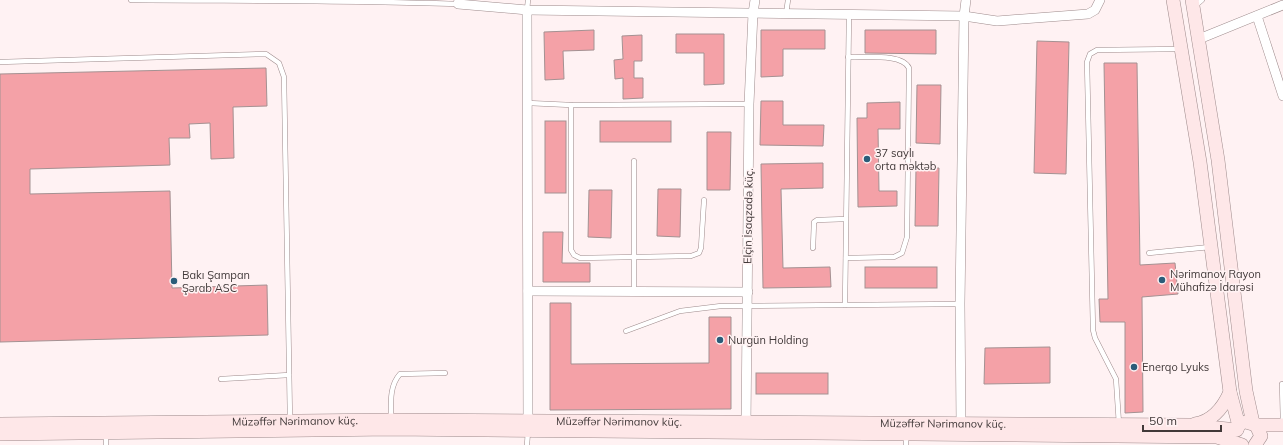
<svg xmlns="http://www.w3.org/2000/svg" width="1283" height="445" viewBox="0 0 1283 445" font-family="Mulish,sans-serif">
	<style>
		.building { fill: #f4a1a7; stroke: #a49192 }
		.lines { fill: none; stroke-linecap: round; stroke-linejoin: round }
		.service-casing { stroke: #9e8b8c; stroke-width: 5.5 }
		.minor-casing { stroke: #9e8b8c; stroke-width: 10 }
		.secondary-casing { stroke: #9e8b8c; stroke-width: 14 }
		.service { stroke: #fff; stroke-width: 4.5 }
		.minor { stroke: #fff; stroke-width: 9 }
		.secondary { stroke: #fee7e8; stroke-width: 13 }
		.poi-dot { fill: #2a5c79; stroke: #fff2f3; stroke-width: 1.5 }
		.labels { text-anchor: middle; stroke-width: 3; stroke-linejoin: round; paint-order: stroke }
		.poi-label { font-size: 11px; fill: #413939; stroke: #fff2f3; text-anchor: start }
		.street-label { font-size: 11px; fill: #413939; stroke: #fff2f3 }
	</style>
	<rect width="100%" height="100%" fill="#fff2f3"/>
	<g class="building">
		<path d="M594 30V50L563 51 564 79 545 80 544 32Z"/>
		<path d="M761 30H825V49H783V76L761 77Z"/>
		<path d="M865 30H936V54L865 53Z"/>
		<path d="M676 34H724V84L704 85V53H676Z"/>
		<path d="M642 35V61H634V78H643V98L623 99V78L615 79 614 60 623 59 622 36Z"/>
		<path d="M1037 41 1069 42 1066 174 1034 173Z"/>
		<path d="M1104 63H1137L1140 265 1175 263 1178 294 1142 297 1143 412 1125 413V322H1100L1099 299H1108Z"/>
		<path d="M266 68 267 106 233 107 234 158 211 159 210 123 189 124 190 138H169L170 165 30 169V194L170 191 172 288 267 285 268 335 0 342V74Z"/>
		<path d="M917 85H941L940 144 916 143Z"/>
		<path d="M761 101H783V125H824L823 146 760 145Z"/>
		<path d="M900 102V129H878L879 191H897V206L858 207 857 118H867V103Z"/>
		<rect x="545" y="121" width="21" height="72"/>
		<rect x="600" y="121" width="71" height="21"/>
		<path d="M707 132H731L730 190H707Z"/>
		<path d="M823 163V188L781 189 783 268 830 267 831 287 763 288 761 164Z"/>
		<path d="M916 168H939L938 226H915Z"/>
		<path d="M658 189H681L680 237 657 236Z"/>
		<path d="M589 190H612L611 238 588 237Z"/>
		<path d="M543 232H563L562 263H590V282H543Z"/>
		<rect x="865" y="267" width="72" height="21"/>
		<path d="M550 303H571V364L709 363V317H731V409L550 410Z"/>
		<path d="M1050 347V383L984 384 985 348Z"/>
		<rect x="756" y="373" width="72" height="21"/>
	</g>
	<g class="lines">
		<defs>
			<g id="service">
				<path d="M131 0C240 1 349 0 458 4"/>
				<path d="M1195 6 1202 0"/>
				<path d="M527 10 528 0"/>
				<path d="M786 14 788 0"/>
				<path d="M0 62 266 54 279 63 284 77 290 420"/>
				<path d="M528 103 571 105 749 104"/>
				<path d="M571 105V250L574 255 580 258 691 256 699 253 701 248 704 200"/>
				<path d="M813 248 814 222 817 220 846 219"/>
				<path d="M1149 253 1210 247"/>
				<path d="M846 258 894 257 902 253 907 237 909 68C902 53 864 58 848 57"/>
				<path d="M634 291V161"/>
				<path d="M845 305 849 15"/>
				<path d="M626 331 680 311 721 306 960 304"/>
				<path d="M221 379 289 375"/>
				<path d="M1282 384 1283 423"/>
				<path d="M391 419C391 404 389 386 400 374L445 373"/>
				<path d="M1119 424 1116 379 1095 338 1093 330 1087 62 1090 54 1097 50 1180 49"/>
				<path d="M106 435V445"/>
				<path d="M527 445 528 431"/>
				<path d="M906 445V435"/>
			</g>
			<g id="minor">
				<path d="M459 0 458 4 527 10 964 16 997 21 1088 14 1095 10 1100 0"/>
				<path d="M527 10 528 426"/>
				<path d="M1257 16 1283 96"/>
				<path d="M1199 39 1283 5"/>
				<path d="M528 291 748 292"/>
				<path d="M961 425 960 304 964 16 966 0"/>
				<path d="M746 427 749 104 753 13 755 0"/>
			</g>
			<g id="secondary">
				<path d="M1173 0 1200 162 1230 392 1239 426"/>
				<path d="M1192 0 1218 160 1246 391 1253 423"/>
				<path d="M1246 422 1256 425H1283"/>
				<path id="s1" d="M0 424 391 420 1189 425 1237 430"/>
				<path d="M1195 424C1213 421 1223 408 1230 392"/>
				<path d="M0 434 392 429 1217 437 1242 445"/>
				<path d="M1255 445 1261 436 1256 425"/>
			</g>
		</defs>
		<use href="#service" class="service-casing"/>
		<use href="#minor" class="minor-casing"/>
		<use href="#secondary" class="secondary-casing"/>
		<use href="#service" class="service"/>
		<use href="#minor" class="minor"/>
		<use href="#secondary" class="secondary"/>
	</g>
	<g class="poi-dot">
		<circle cx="867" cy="159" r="4"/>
		<circle cx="1162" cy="280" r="4"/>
		<circle cx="174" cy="281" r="4"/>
		<circle cx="720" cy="340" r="4"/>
		<circle cx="1134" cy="367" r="4"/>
	</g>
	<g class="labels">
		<g class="poi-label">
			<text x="875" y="157">37 saylı<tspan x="875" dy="13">orta məktəb</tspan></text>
			<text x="1170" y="278">Nərimanov Rayon<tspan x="1170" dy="13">Mühafizə İdarəsi</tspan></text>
			<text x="182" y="279">Bakı Şampan<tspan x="182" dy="13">Şərab ASC</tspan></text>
			<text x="728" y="344">Nurgün Holding</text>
			<text x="1142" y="371">Enerqo Lyuks</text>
		</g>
		<g class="street-label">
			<text transform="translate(748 216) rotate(-89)" y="4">Elçin İsaqzadə küç.</text>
			<text dy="4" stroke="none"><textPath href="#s1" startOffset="295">Müzəffər Nərimanov küç.</textPath></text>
			<text dy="4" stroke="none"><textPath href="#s1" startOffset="619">Müzəffər Nərimanov küç.</textPath></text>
			<text dy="4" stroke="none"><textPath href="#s1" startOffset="943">Müzəffər Nərimanov küç.</textPath></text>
		</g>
	</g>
	<path d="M1143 425v6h78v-6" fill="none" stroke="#413939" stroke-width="2"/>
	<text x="1149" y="425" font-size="12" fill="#413939" stroke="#fff2f3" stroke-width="3" paint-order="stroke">50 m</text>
</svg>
